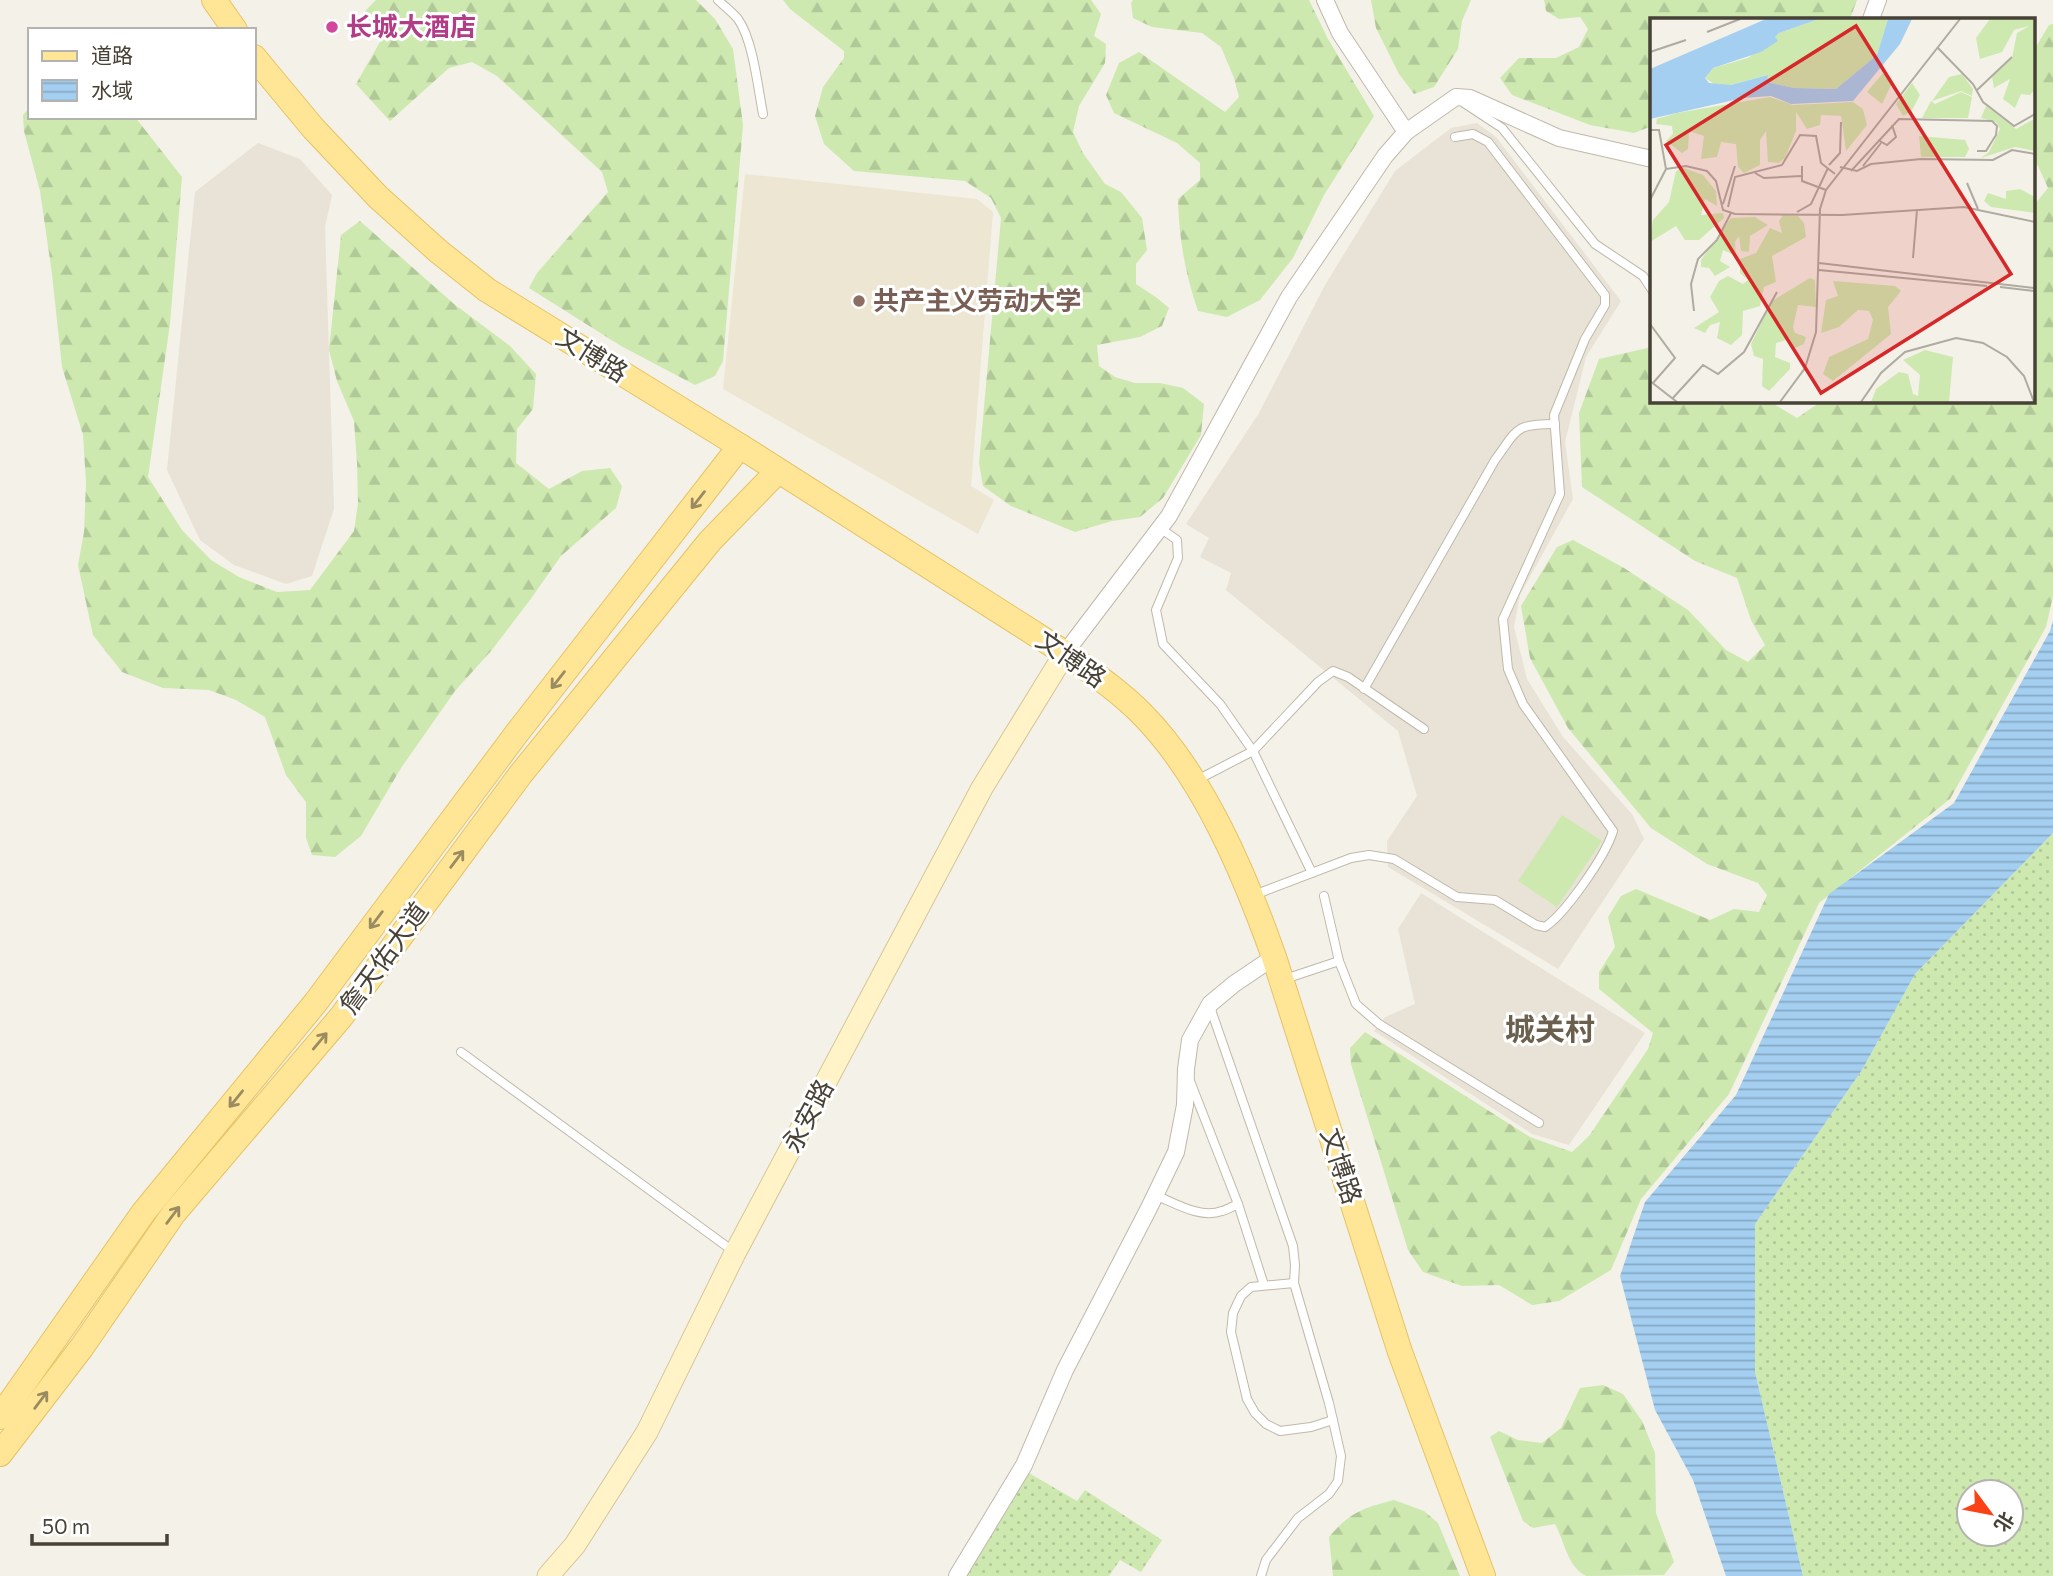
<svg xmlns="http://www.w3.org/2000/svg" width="2053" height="1576" viewBox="0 0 2053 1576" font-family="Commissioner,'Noto Sans SC',sans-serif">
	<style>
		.residential { fill: #e8e3d6 }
		.education { fill: #ede6d2 }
		.grass { fill: url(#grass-dots); fill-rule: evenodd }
		.forest { fill: url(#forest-firs) }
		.pitch { fill: #cde9b0 }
		.water { fill: url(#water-rules) }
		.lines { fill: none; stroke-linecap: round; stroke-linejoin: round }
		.lane-casing { stroke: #c0b9aa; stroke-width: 10 }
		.street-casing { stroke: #c0b9aa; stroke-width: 18 }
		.secondary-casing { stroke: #d4c697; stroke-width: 23 }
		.primary-casing { stroke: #e5c365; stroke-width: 26 }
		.lane { stroke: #fff; stroke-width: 8 }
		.street { stroke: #fff; stroke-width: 16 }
		.secondary { stroke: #fff3c7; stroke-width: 21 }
		.primary { stroke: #ffe596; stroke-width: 24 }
		.oneway { stroke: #9a8b61 }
		.hotel-dot { fill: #d1479c; stroke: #fff; stroke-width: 2.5 }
		.education-dot { fill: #8d6e63; stroke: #fff; stroke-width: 2.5 }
		.labels { text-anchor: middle; stroke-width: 6; stroke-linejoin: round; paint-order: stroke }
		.hotel-label { font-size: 26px; font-weight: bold; fill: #b23c85; stroke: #fff; text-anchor: start }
		.education-label { font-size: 26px; font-weight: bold; fill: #785e54; stroke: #fff; text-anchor: start }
		.street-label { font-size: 26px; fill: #474136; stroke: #fff }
		.quarter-label { font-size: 30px; font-weight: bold; fill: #6a604d; stroke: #fff }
		.inset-road { fill: none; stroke: #afaba1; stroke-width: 2 }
		.view { fill: #d62828; fill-opacity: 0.15; stroke: #d62828; stroke-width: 3.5 }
		.inset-edge { fill: none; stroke: #474136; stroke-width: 3.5 }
	</style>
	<defs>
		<pattern id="grass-dots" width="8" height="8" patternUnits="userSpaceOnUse" patternTransform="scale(1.75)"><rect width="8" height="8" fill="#cde9b0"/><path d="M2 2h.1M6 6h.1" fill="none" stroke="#b1c998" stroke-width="1.8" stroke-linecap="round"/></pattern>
		<pattern id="forest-firs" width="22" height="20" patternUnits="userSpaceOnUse" patternTransform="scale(1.75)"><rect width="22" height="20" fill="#cde9b0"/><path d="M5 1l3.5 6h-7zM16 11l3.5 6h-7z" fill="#b1c998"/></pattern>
		<pattern id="water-rules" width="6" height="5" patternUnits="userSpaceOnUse" patternTransform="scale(1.75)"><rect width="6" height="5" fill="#a4cff1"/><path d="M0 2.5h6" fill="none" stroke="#87aac4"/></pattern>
	</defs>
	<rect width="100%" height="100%" fill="#f4f1e8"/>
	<g class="residential">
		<path d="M1477 123 1496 137 1621 301 1586 357 1565 442 1573 499 1520 595 1514 627 1527 679 1563 737 1632 814 1644 839 1558 969 1388 867 1387 841 1417 796 1398 731 1226 590 1231 573 1200 557 1209 538 1186 524 1259 413 1325 285 1395 171 1451 128Z"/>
		<path d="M258 143 300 159 332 195 325 227 334 509 312 576 286 584 234 565 200 540 167 470 195 192Z"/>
		<path d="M1421 893 1645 1033 1569 1145 1532 1134 1374 1031 1385 1017 1415 1004 1398 929Z"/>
	</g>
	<path class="education" d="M745 174 977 199 993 212 971 486 994 500 978 534 723 389Z"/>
	<g class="grass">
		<path d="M2053 833V1576H1803L1755 1372V1224L1862 1070 1915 974ZM1969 1492H2011V1534H1969Z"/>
		<path d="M1029 1473 1077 1501 1085 1490 1162 1540 1141 1572 1120 1560 1109 1576H967Z"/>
	</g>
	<g class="forest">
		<path d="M376 0H696L715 19 733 49 743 125 723 361 715 376 695 385 621 346 529 288 537 273 608 192 602 172 497 76 472 62 449 68 390 121 356 84 381 40 368 27 365 11Z"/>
		<path d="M783 0H1091L1101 14 1094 36 1106 44 1105 63 1079 106 1073 132 1083 153 1105 184 1121 192 1142 218 1147 250 1136 264V284L1157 298 1169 308 1162 326 1140 337 1097 345 1099 366 1115 377 1135 383H1160L1183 388 1204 404 1201 435 1163 498 1140 517 1112 521 1075 532 1011 506 983 486 979 463 1001 218 991 198 965 181 854 171 824 144 815 116 823 87 844 58V51L790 9Z"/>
		<path d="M1133 0H1309L1328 39 1374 116 1324 195 1293 258 1260 300 1227 317 1198 311C1185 273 1179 239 1178 199L1200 180V163L1177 143 1114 113 1106 95 1119 63 1139 52 1225 112 1239 97 1234 78 1221 47 1202 33 1152 27 1133 18 1131 3Z"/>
		<path d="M1371 0H1471L1462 21 1458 49 1434 87 1414 94 1399 74 1376 28Z"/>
		<path d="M1544 0H1857L1850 19H1652V126L1634 133 1590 125 1512 95 1500 78 1519 58H1556L1579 47 1588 29 1580 17 1559 19 1546 11Z"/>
		<path d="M2053 24V596L2046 627 1950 799 1819 903 1729 1094 1641 1199 1611 1270 1559 1301 1532 1305 1499 1285 1462 1286 1423 1272 1408 1250 1351 1064 1350 1048 1365 1032 1530 1137 1572 1152 1589 1136 1648 1049 1653 1033 1599 989V972L1615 947 1608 917 1621 896 1636 889 1710 920 1734 909 1759 912 1767 895 1758 883 1707 864 1651 828 1568 728 1530 658 1521 606 1557 547 1573 540 1624 568 1688 610 1726 650 1748 662 1765 645 1751 620 1737 578 1695 561 1582 487 1579 413 1599 359 1652 347V401H1769L1797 418 1822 401H2034V205L2048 188 2038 166 2034 162V50L2049 25Z"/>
		<path d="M30 107V117H135L182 177 170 324 148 477 182 530 211 560 239 577 277 592 310 590 354 531 358 503 357 463 354 421 337 381 329 350 341 235 360 221 454 304 510 346 536 374 533 409 517 429 516 463 549 489 582 471 610 468 622 486 616 508 561 556 530 600 491 651 455 691 401 768 361 836 335 857 312 855 306 838V802L286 775 265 717 236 700 209 690 163 688 122 672 93 635 78 565 84 532 86 483 83 435 62 367 52 274 40 191 24 131 23 115Z"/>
		<path d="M1603 1385 1623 1394 1642 1421 1655 1453 1656 1513 1674 1562 1664 1575 1586 1576C1567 1566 1565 1542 1555 1524L1533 1528 1523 1521 1490 1437 1499 1431 1518 1440 1542 1443 1561 1428 1580 1388Z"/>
		<path d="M1394 1500 1424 1511 1438 1523 1460 1576H1333L1329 1537C1350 1512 1363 1508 1394 1500Z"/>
	</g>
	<path class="pitch" d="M1562 815 1602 841 1557 907 1518 881Z"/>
	<path class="water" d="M2053 621V833L1915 974 1862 1070 1755 1224V1372L1803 1576H1726L1693 1480 1655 1410 1620 1276 1645 1202 1736 1095 1829 894 1954 803 2050 631Z"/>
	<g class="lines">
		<defs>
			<g id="lane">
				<path d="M718 0C724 6 732 12 738 19 753 40 758 88 763 114"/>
				<path d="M1464 103 1502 128 1595 244 1643 276 1652 290"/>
				<path d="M1160 528 1177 540 1178 558 1156 610 1163 644 1220 704 1253 751 1312 873"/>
				<path d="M1364 689 1495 460C1518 429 1514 424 1555 424"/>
				<path d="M1197 780 1253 751 1318 682 1333 671 1348 677 1424 729"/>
				<path d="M1254 895 1351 858 1369 855 1394 859 1457 897 1495 900 1536 925 1545 927C1566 913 1606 855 1613 831L1523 704 1508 669 1503 619 1560 494 1554 415 1585 339 1605 305V295L1488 142 1473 134 1455 137"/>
				<path d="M1324 896 1339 961 1356 1004 1379 1024 1539 1123"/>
				<path d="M1285 979 1339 961"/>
				<path d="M1210 1007 1293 1246 1295 1265 1294 1283 1329 1403 1341 1456 1338 1481 1329 1494 1298 1518 1266 1560 1261 1576"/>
				<path d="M461 1052 733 1251"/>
				<path d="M1190 1081 1238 1204 1264 1285"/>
				<path d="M1155 1195C1175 1203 1200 1219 1222 1211 1227 1210 1233 1206 1238 1204"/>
				<path d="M1294 1283 1251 1287 1241 1296 1233 1313 1231 1332 1247 1399 1255 1413 1266 1424 1280 1431 1311 1427 1333 1420"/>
			</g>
			<g id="street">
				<path d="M1325 0 1340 33 1406 132"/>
				<path d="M1871 19 1878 0"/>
				<path d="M1065 653 1169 516 1289 297 1385 156 1406 132 1456 97 1470 98 1559 138 1652 159"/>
				<path d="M957 1576 1024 1465 1065 1370 1149 1208 1176 1152 1185 1105 1186 1069 1190 1040 1210 1004 1234 984 1274 957"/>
			</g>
			<path id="secondary" d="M548 1576 575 1545 647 1432 735 1253 982 788 1065 653"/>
			<g id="primary">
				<path d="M214 0 235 30"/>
				<path d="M254 57 313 128 378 197 438 251 487 290 740 446 1065 653C1091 672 1118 690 1141 713 1203 775 1245 875 1274 957L1400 1352 1483 1576"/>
				<path d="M0 1417 143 1213 316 1002 517 733 740 446"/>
				<path d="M0 1454 82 1347 174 1213 341 1017 520 775 710 541 778 471"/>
			</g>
		</defs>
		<use href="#lane" class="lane-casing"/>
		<use href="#street" class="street-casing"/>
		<use href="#secondary" class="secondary-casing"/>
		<use href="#primary" class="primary-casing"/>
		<use href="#lane" class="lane"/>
		<use href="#street" class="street"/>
		<use href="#secondary" class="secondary"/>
		<use href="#primary" class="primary"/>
	</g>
	<defs><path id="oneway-shaft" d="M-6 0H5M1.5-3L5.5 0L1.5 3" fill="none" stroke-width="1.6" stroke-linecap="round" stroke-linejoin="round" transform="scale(1.75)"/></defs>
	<g class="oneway">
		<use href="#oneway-shaft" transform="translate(698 500) rotate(128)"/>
		<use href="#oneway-shaft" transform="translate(558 680) rotate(128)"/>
		<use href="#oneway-shaft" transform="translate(457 859) rotate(-53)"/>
		<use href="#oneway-shaft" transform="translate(376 920) rotate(127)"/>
		<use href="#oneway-shaft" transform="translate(320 1041) rotate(-50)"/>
		<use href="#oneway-shaft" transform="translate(236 1099) rotate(129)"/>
		<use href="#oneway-shaft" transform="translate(173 1215) rotate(-53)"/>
		<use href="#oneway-shaft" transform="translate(41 1400) rotate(-53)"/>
	</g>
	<circle class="hotel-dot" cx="332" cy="27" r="7"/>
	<circle class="education-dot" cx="859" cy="301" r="7"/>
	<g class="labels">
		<g class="hotel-label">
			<text x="346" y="36">长城大酒店</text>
		</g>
		<g class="education-label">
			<text x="873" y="310">共产主义劳动大学</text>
		</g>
		<g class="street-label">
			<text transform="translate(592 355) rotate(32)" y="9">文博路</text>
			<text transform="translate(1071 659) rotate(35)" y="9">文博路</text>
			<text transform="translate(384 958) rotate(-54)" y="9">詹天佑大道</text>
			<text transform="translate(808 1116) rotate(-62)" y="9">永安路</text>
			<text transform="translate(1341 1166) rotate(72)" y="9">文博路</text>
		</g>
		<g class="quarter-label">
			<text x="1550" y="1040">城关村</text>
		</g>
	</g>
	<g transform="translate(1650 18)">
		<rect width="385" height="385" fill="#f4f1e8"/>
		<path d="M169 1H238L227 37 186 71 144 70 117 64 118 57 81 67H66L55 60 63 50 98 40 129 15ZM311 74 322 79 318 100H272L281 83 285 86ZM269 118 315 122 319 131 315 139H271Z" fill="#cde9b0"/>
		<path d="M340 1H385V71L380 77 371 76 365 90 353 81 360 61 344 70 342 59 362 40 367 15 379 8 364 12 352 34 330 41 326 20ZM233 55 242 65 232 86 217 74ZM312 56 323 71 322 78 311 73 282 83 299 59ZM262 65 270 77 261 94 253 98 246 86ZM120 79 143 87 203 84 213 91 217 107 196 133 191 98 171 97 170 107 157 111 146 94V113L135 140 129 145 118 144 116 113 110 122V147L94 155 88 149 86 126 71 124 67 139 51 141 54 118 39 113 38 131 32 135 16 123 23 116 22 108 6 106 7 101 27 95ZM336 88 366 111 384 101 385 133 365 129 331 140 339 134 350 111 346 104 331 100ZM34 150 53 157 66 173 67 188 55 181 51 197 73 195 74 200 49 222H35L26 208 0 224 3 202 19 184 26 153ZM370 171 385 179V195L341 189 334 183 338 175 356 181V173ZM133 197 148 198 154 205 156 219 122 238 126 264 114 269 110 288 93 293 92 317 81 327 67 320 70 304 60 307 55 315 44 310 69 294 60 279 69 263 78 258 93 266 98 262 90 255V241L106 235 120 210 132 215 129 203ZM105 199 118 207 100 218 99 234 91 233 89 218 85 224 86 238 73 232 70 243 80 249 65 258 59 250 51 249V242L81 200ZM160 260 165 262 166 289 148 287 143 309 145 315 156 319 154 326 145 330 136 322 126 325 125 339 140 345V351L119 373 112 368 113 341 104 338 101 326 122 283ZM183 263 245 268 251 273 238 289 241 316 183 363 173 356 179 339 218 321 223 302 219 293 208 292 189 309 171 315 176 282 188 278ZM275 332 303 339 299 384H221L226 371 249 354 258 356 263 376 268 378 270 357 253 342Z" fill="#cde9b0"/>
		<path d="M116 1H169L129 15 125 19 128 23 111 34 63 50 55 60 59 65 81 67 118 57 117 64 144 70 186 71 227 37 238 1H262L250 26 203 83 141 86 121 78 93 80 0 101V51Z" fill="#a4cff1"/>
		<path class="inset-road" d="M57 14 90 1M287 29 323 66 333 84 364 108 385 96M0 34 36 22M326 73 362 39M0 112H9L16 151 0 182M228 122 237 127 246 119 242 107M179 147 190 135 191 104M152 148V163L176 172M213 148 231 125M190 149 207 153 221 146 271 141 343 142 362 132 385 136M16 151 36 148 57 153 66 163 73 192 85 196 192 197 314 189 385 204M201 153 249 101 342 103 347 108 346 117 336 133H327M105 155 114 160 151 158M317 165 328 191M73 186 85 148M78 189 85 159 132 147 150 117 166 118 171 145 185 156M147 194 161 186 178 150M263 240 267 192M169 245 385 270M169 252 337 268M350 269 385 273M44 293 41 266 48 241 67 222 81 195M0 306 25 340 3 365M0 363 27 384M22 381 53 347 68 356 94 334 127 274M130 384 155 350 166 314 170 191 176 172 310 1M211 384 231 355 255 334 306 320 333 325 357 339 374 358 384 384"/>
		<path class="view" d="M206 8 361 256 171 375 16 127Z"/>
		<rect width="385" height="385" class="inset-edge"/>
	</g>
	<rect x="28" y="28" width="228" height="91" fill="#ffffff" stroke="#b5b3af" stroke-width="2"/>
	<rect x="42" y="51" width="35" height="10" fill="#ffe596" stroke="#b5b3af" stroke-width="2"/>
	<text x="91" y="63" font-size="21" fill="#474136">道路</text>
	<rect x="42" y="80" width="35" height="21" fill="url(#water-rules)" stroke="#b5b3af" stroke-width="2"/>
	<text x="91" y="98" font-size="21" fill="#474136">水域</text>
	<g transform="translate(1990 1513) rotate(122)"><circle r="33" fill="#ffffff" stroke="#b5b3af" stroke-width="2"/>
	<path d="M0-5L12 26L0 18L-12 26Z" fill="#fb4217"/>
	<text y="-10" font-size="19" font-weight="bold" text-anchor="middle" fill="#474136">北</text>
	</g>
	<path d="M32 1534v10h135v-10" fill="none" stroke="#474136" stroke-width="3.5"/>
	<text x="42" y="1534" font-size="21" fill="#474136" stroke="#ffffff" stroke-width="5" paint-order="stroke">50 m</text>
</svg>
